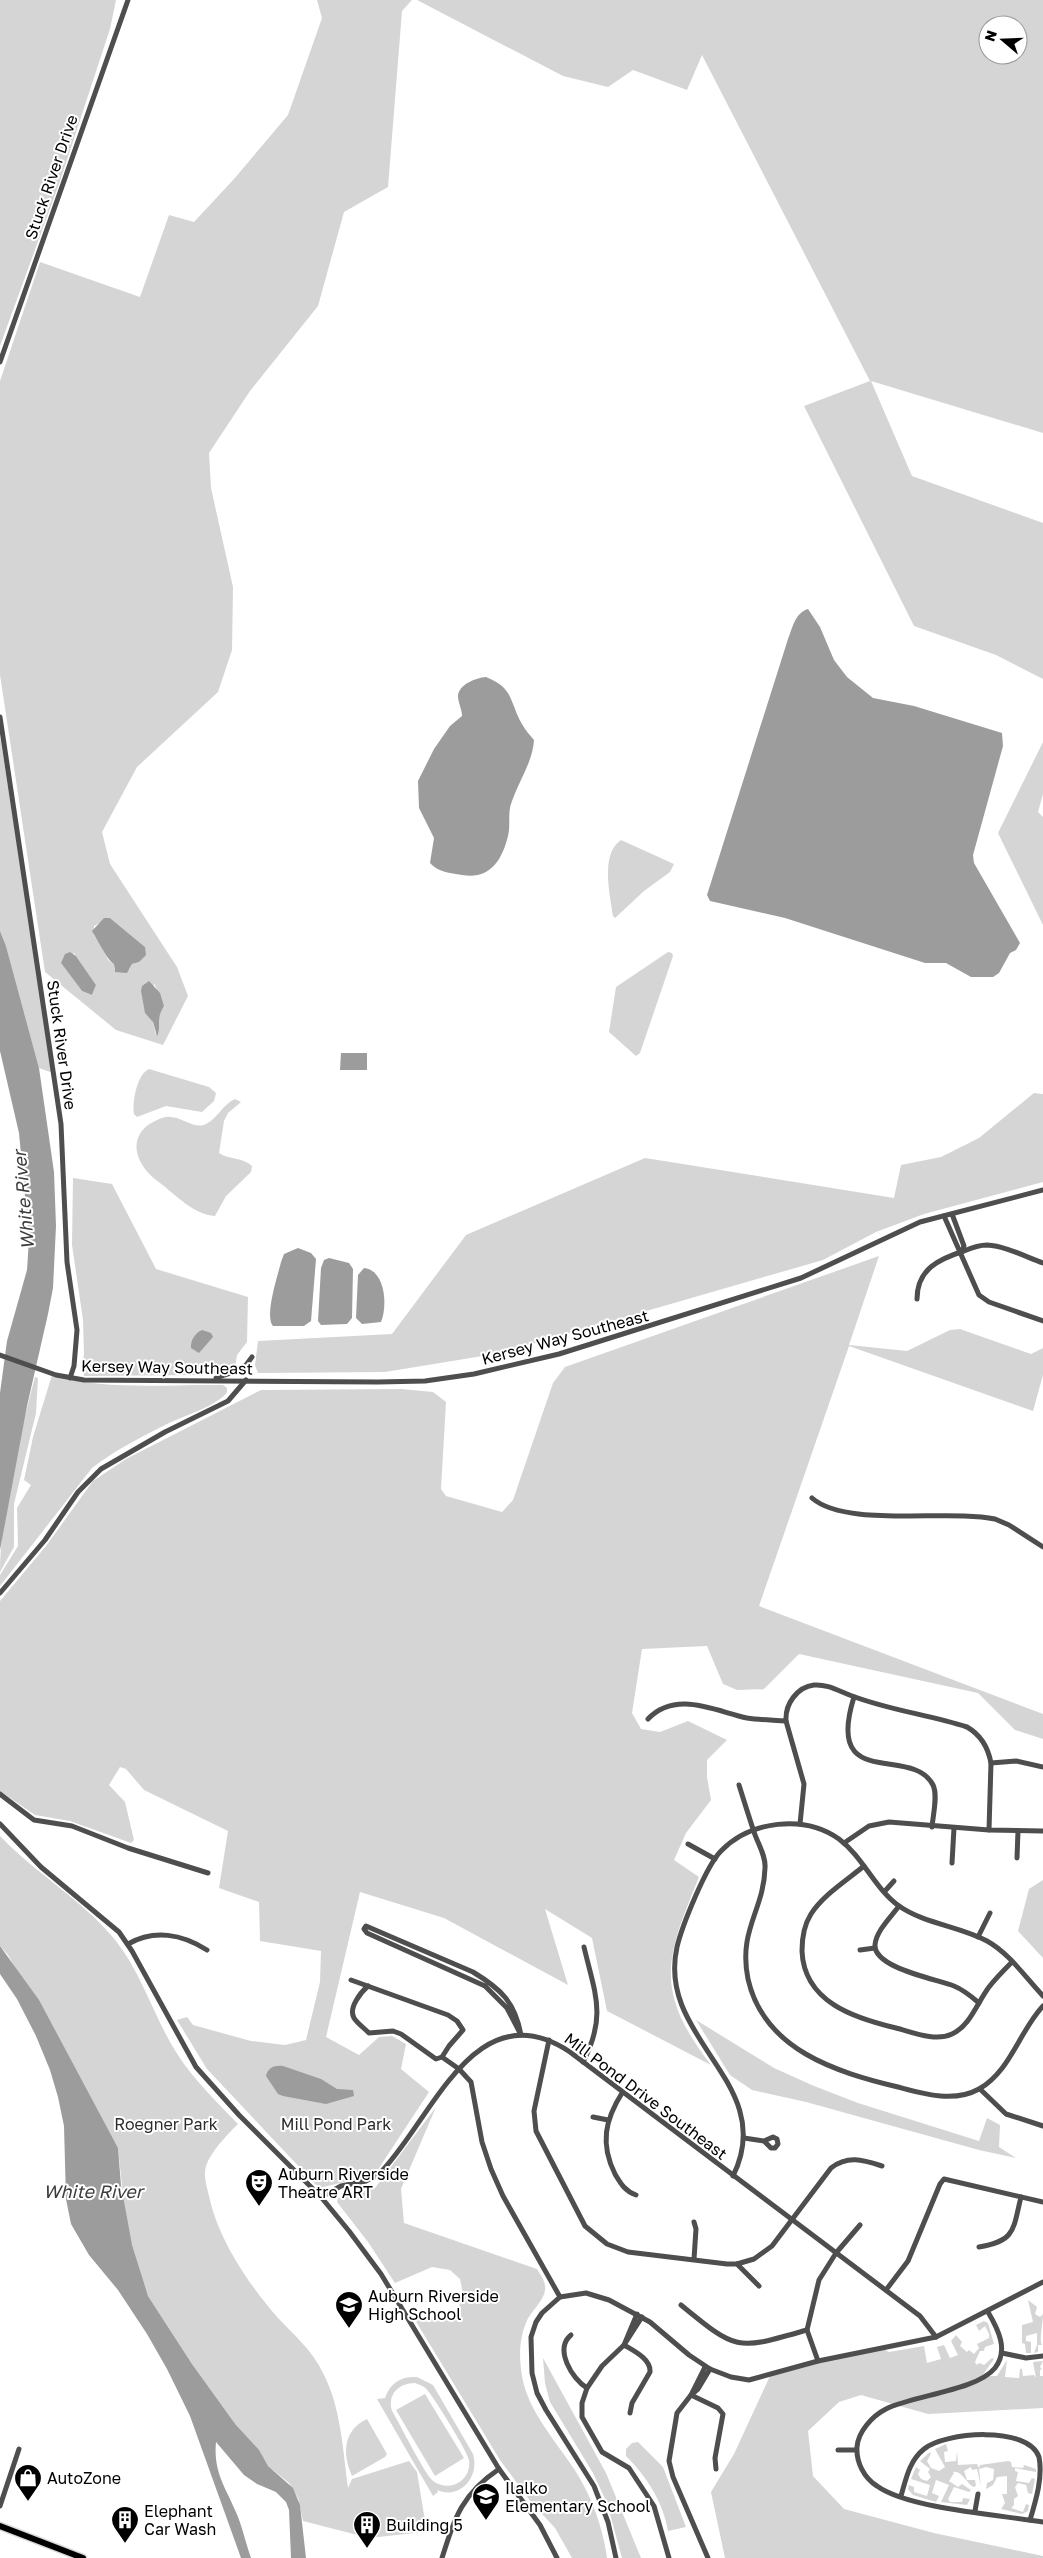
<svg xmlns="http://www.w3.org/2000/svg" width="1043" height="2558" viewBox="0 0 1043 2558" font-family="'Golos Text',sans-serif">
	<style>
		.green { fill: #d5d5d5; fill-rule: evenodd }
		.water { fill: #9c9c9c }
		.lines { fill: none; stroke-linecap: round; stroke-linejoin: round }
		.major-casing { stroke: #dbdbdb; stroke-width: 9 }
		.minor { stroke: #4e4e4e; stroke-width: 5 }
		.major { stroke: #000; stroke-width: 6 }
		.labels { text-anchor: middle; stroke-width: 4; stroke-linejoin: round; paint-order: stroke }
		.street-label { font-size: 16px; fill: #000; stroke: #fff }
		.park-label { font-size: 16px; fill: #2c2c2c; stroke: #fff }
		.poi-label { font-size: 16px; fill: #000; stroke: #fff; text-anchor: start }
		.water-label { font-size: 18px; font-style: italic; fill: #3d3d3d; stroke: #fff }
	</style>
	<rect width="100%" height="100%" fill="#fff"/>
	<g class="green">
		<path d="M0 0H116L110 29 60 181 0 346Z"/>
		<path d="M317 0H412L402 11 388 187 344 212 318 306 250 391 209 453 211 488 233 587 232 650 218 692 137 767 102 832 110 864 177 967 188 996 163 1045 116 1030 45 972 0 675V381L40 262 140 297 169 215 194 222 234 179 288 115 322 18ZM110 918 145 947 139 962 132 964 129 970H114V964L109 961 94 935V926ZM74 953 96 985 92 995 82 991 61 963ZM154 983 164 1006 157 1017 156 1035 152 1019Z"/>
		<path d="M417 0H1043V433L871 381 912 476 1043 523V679L996 655 914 626 804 406 870 381 702 55 687 90 633 70 608 87 563 76ZM988 25H1018V55H988Z"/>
		<path d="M0 736 53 1073 39 1068 6 946 0 931Z"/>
		<path d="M1043 742V794L1038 812 1043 817V925L998 833Z"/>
		<path d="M621 840 674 864 670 872 644 891 615 918 613 916C610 894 600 854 621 840Z"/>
		<path d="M668 952 672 953 673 956 640 1053 636 1056 609 1032 616 987Z"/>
		<path d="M149 1069 209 1087 216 1093 214 1101 202 1112 166 1106 137 1117 134 1114C132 1102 137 1074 149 1069Z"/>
		<path d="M1034 1093 1043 1094V1182L924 1214 876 1232 823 1260 501 1353 385 1372 258 1373 255 1365 258 1341 392 1334 466 1235 645 1158 894 1198 901 1165 941 1157 979 1138Z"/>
		<path d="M235 1099 241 1102 228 1113 224 1121 219 1153C229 1160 243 1157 252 1166L251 1172 226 1196 215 1216C194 1215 176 1195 160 1183 132 1163 125 1131 162 1118 178 1112 193 1131 206 1124 218 1118 223 1104 235 1099Z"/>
		<path d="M73 1178 112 1184 156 1269 248 1297 247 1342 237 1355 235 1368 223 1372 195 1375 84 1376 82 1365 84 1354 83 1320 72 1245Z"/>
		<path d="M879 1256 849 1345 907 1351 950 1330 960 1329 1031 1354 1043 1348V1375L1033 1411 849 1346 759 1606 1043 1714V1739L1015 1730 978 1693 799 1654 764 1689 737 1690 723 1684 707 1646 642 1649 632 1713 641 1729 660 1732 688 1721 727 1740 707 1760V1777L711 1800 686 1833 674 1860 699 1877C666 1958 653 1990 711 2065L607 2011 592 1938 545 1909 568 1985 444 1918 360 1892 326 2037 359 2055 379 2037 392 2036 406 2044 401 2069 429 2092 377 2171 370 2176 319 2188 207 2069 177 2020 187 2017 193 2025 251 2041 285 2045 306 2040 320 1982 321 1951 260 1941 259 1902 219 1888 228 1831 144 1790 126 1769 120 1767 109 1785 125 1802 134 1840 131 1843 70 1821 35 1815 0 1791V1601L46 1546 93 1481 126 1459 261 1390 401 1389 433 1392 446 1402 441 1489 446 1496 502 1512 513 1500 553 1383 565 1367Z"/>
		<path d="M52 1375C107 1391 166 1384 223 1385L227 1388V1392C219 1405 184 1416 169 1423 143 1436 115 1450 92 1468L0 1586V1575L18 1546 17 1508 31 1485 24 1480 33 1437Z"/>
		<path d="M35 1377 38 1378 36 1413 14 1504V1547L0 1572C0 1513 20 1434 35 1377Z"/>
		<path d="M0 1836C36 1874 83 1900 116 1941 142 1974 154 2017 176 2052 192 2078 217 2102 238 2124 227 2135 211 2151 206 2166 203 2176 207 2187 209 2196 218 2239 249 2285 278 2318 295 2336 312 2350 323 2373 341 2407 343 2451 348 2488L352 2479 409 2461 417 2472 426 2527 424 2532 369 2538 303 2521 298 2498 289 2483 268 2466 236 2425 192 2364 148 2296 129 2250 118 2148 8 1955 0 1946Z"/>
		<path d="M1043 1880V1958L1018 1931 1029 1889Z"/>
		<path d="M696 2020 774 2068 814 2086 858 2103 979 2141 987 2118 1000 2125 999 2147 1016 2158 979 2150 806 2102 752 2090 730 2075Z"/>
		<path d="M436 2107 401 2189 404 2223 537 2269C540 2274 545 2281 545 2286 547 2299 530 2311 526 2323 519 2339 519 2359 522 2376 528 2412 557 2442 576 2472 592 2497 603 2528 607 2558H572L555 2528 531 2502 500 2460 412 2315 455 2320 463 2294 460 2279 450 2270 432 2267 395 2283 368 2242 337 2202 338 2198 375 2188Z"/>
		<path d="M1028 2300 1037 2307 1035 2314 1040 2317 1043 2314C1043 2323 1039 2340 1042 2345H1038V2352L1034 2353 1037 2345V2333L1026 2336V2341L1031 2342V2353H1026L1025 2344 1022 2343V2325L1033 2322Z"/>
		<path d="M984 2321 988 2323 994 2344 985 2347 984 2351H980L975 2362 977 2365 979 2363 984 2365 992 2358 994 2359 982 2376H997L1007 2360 1005 2377 1019 2378 1020 2369H1022L1023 2376 1034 2375 1036 2378 1033 2362 1043 2361 1040 2367 1042 2369 1040 2370V2376H1043V2408L928 2414 861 2395 839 2402 808 2431 813 2476 844 2509 934 2533 1043 2556V2558H725L711 2492 734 2454 770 2376 880 2347 889 2352 924 2346 927 2363 941 2359 937 2347 944 2345 950 2358 958 2355 951 2341 956 2335 962 2342 960 2346 967 2352 969 2350 974 2354 979 2348 977 2344 989 2338V2334L985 2326 979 2331 976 2325Z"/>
		<path d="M543 2358 606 2473 641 2558H622L607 2503 593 2473 550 2402 545 2383Z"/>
		<path d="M417 2377 433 2385 473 2454C480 2477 460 2500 437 2490L438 2492 433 2496 377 2399 385 2398C390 2383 401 2376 417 2377ZM415 2383C420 2385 425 2386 428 2391 435 2399 468 2452 469 2460 472 2481 449 2493 433 2481 424 2473 400 2424 392 2411 387 2394 399 2383 415 2383Z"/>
		<path d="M425 2394 464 2458 435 2476 396 2410Z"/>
		<path d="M367 2419 387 2454 385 2457 352 2476C342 2454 343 2430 367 2419Z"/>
		<path d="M638 2442 663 2467 686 2527 668 2531C663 2502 647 2477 626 2456V2449L632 2443Z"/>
		<path d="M946 2444 948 2451 944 2452 945 2462 956 2461 957 2451 958 2465 977 2464 979 2468 980 2465 1008 2461 1011 2462 1012 2467 1023 2468 1024 2465 1036 2469V2472L1015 2468V2471L1018 2472 1016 2481 1029 2483 1032 2478 1035 2479 1032 2494 1028 2493 1026 2485 1018 2483 1015 2487 1018 2496 1014 2499V2505L1011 2508 1023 2512 1026 2504 1029 2505 1028 2511 1022 2514 1001 2509 1005 2503 1002 2494H1007V2476L997 2477 993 2485 986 2489 987 2483 993 2480 994 2469 986 2467 979 2469 981 2486 977 2469 972 2470 971 2467 964 2471 967 2480H975L976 2486 973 2487C966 2482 961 2470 953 2472L954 2473 949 2481 958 2487 962 2484 971 2490 969 2492 954 2487 948 2499 950 2502H962L963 2498 970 2499 967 2505 941 2502 949 2485 936 2480 932 2493 939 2496 936 2502 913 2495 908 2489 909 2485 914 2487V2492L927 2496 930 2485 911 2479 916 2467 920 2470 918 2474 921 2479 927 2481 931 2477 928 2472 930 2469 920 2461 930 2452 931 2454 927 2461 931 2468 939 2471 945 2467 935 2449Z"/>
	</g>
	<g class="water">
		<path d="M808 609 820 627 834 660 847 677 873 698 914 706 1002 733 1003 746 973 855 974 863 1020 943 1016 950 1010 953 999 973 993 977H971L946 963H925L785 918 710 901 707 895 788 639C793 627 795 613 808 609Z"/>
		<path d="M486 677C514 688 509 701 522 724 525 730 530 735 534 740 533 761 519 781 512 801 507 813 511 824 508 836 502 861 489 880 462 875 450 873 438 872 430 863L434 838 419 808 418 781 434 749 450 726 462 716C462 709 458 703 458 696 459 684 476 678 486 677Z"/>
		<path d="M104 918H110L145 947 146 955 139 962 132 964 127 973 115 972 114 964C107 960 97 939 92 931Z"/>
		<path d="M0 931 6 946 39 1068 54 1172 56 1226 53 1288 48 1314 27 1406 0 1550V1393L7 1341 27 1270 29 1239 19 1133 0 1051Z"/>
		<path d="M70 952 76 956 96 985 92 995 82 991 61 963 65 954Z"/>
		<path d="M149 981 160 993 164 1006C155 1020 162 1026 157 1036L153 1022 145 1013 141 991 142 986Z"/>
		<path d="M341 1053H367V1070H340Z"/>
		<path d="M298 1248 311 1253 316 1259 311 1321 304 1326H273C264 1316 278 1275 281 1262L284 1254Z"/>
		<path d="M329 1258 349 1263 353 1269 352 1318 347 1324 321 1325 318 1321 321 1268 324 1260Z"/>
		<path d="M364 1268C385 1270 388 1305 381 1322L362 1324 356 1318 358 1275Z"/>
		<path d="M202 1330 211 1333 213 1337 199 1353 191 1348C190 1341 195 1333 202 1330Z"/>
		<path d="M0 1946 39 2000 118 2148 121 2185 132 2245 148 2296 192 2364 236 2425 259 2450 268 2466 293 2488 300 2505 306 2558H291L289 2510 286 2502 276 2492 257 2484 244 2475 216 2442C213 2474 227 2489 238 2517 243 2530 246 2544 251 2558H241L190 2416 167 2369 147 2334 118 2290 89 2255 71 2224 66 2199 64 2126 58 2097 50 2070 36 2036 17 1999 0 1974Z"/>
		<path d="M283 2066 321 2079 337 2089 353 2090 354 2096 326 2104 283 2096 278 2094 266 2076C268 2067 275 2065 283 2066Z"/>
	</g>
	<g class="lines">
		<defs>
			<path id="major" d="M0 2526 83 2558"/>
		</defs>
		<use href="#major" class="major-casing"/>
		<g class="minor">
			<path d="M0 362 128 0"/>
			<path d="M0 717 61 1124 67 1262 77 1330 74 1366 70 1378"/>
			<path d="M952 1214 964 1246 961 1252"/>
			<path d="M944 1216 979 1295 989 1302 1043 1321"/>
			<path d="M917 1299C917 1269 939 1259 964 1251 971 1248 980 1245 987 1245 1006 1246 1026 1257 1043 1263"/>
			<path d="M0 1355 56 1375 84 1380 378 1382 425 1381 474 1374 559 1354 801 1278 920 1222 1043 1190"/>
			<path d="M216 1378 243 1369 252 1357"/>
			<path d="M812 1498C846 1528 948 1509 995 1519L1009 1525 1043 1547"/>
			<path d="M0 1593 45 1540 78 1492 101 1469 165 1432 228 1401 246 1380"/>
			<path d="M854 1697C824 1793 912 1744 933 1785 938 1795 933 1815 932 1827"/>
			<path d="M648 1719C676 1690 715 1711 747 1718 760 1720 773 1720 786 1721 785 1704 797 1687 814 1685 826 1684 837 1690 847 1694 886 1710 927 1714 967 1727 981 1735 988 1747 991 1763L1016 1761 1043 1767"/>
			<path d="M786 1721 804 1784 800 1824"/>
			<path d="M739 1785C744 1801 749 1817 754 1832 758 1844 766 1856 765 1868 764 1910 738 1930 748 1979 764 2050 836 2072 898 2087 924 2094 954 2103 979 2089 1010 2072 1020 2030 1043 2006"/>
			<path d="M0 1794 34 1820 72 1826 128 1848 208 1873"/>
			<path d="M0 1824 41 1867 119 1932 132 1951 196 2067 239 2115 321 2197 349 2231 381 2274 499 2469 540 2525 557 2558"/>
			<path d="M989 1830 991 1763"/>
			<path d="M844 1843 869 1826 889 1822 989 1830 1043 1831"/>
			<path d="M688 1844 715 1859"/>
			<path d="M1017 1858 1018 1831"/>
			<path d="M952 1863 954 1828"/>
			<path d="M864 1866C847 1880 823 1895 811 1914 804 1925 802 1938 802 1951 804 2002 854 2018 896 2028 912 2032 935 2042 952 2034 970 2026 977 2003 989 1987 996 1978 1004 1970 1012 1962"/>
			<path d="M885 1891 894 1881"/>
			<path d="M899 1906C891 1917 876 1931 875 1945 874 1968 936 1979 954 1986 964 1990 971 1996 979 2003"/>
			<path d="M366 1926 473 1972C501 1989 515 2002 521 2035L507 2008 485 1986 367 1933 364 1929Z"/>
			<path d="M978 1937 990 1913"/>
			<path d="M128 1944C154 1929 182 1934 207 1950"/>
			<path d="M860 1950 875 1948"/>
			<path d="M351 1980 448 2015 457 2021 463 2030 449 2046 442 2057"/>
			<path d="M368 1986C361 1992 348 2008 354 2018 357 2023 364 2028 369 2033L393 2031 401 2034 436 2059 442 2057 459 2069 471 2082 482 2142 491 2169 503 2196 560 2297"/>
			<path d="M549 2040 534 2111 536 2131 585 2226 607 2244 628 2252 727 2264H737L754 2259 772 2246 831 2168C848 2155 863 2160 882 2166"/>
			<path d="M583 2062C607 2016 595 1994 584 1947"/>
			<path d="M980 2089 1006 2114 1043 2126"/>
			<path d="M622 2093C605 2120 600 2144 615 2174 621 2184 625 2191 636 2195"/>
			<path d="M593 2117 608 2120"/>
			<path d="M744 2138 764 2141 771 2148H775L778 2144 777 2139 773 2137 764 2141"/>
			<path d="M733 2176C779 2083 656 2040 677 1947 682 1926 706 1866 721 1851 750 1821 804 1814 839 1839 863 1857 875 1889 899 1906 925 1924 959 1926 987 1941 1009 1953 1026 1978 1043 1996"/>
			<path d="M321 2197 341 2186 366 2181 379 2174C431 2123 474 1988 570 2052L920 2316 936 2337"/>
			<path d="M979 2247C1016 2241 1013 2229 1021 2197"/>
			<path d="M694 2259 696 2229 694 2222"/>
			<path d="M737 2264 759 2286"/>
			<path d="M886 2290 908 2261 940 2184 944 2179 1043 2202"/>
			<path d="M681 2305C738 2352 737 2350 807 2330"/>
			<path d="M988 2312C998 2329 1009 2350 995 2368 976 2391 914 2395 886 2409 872 2416 858 2432 857 2447 856 2462 864 2478 877 2486 909 2509 1001 2515 1043 2522"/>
			<path d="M637 2314 624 2345 642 2317"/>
			<path d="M571 2335C554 2349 572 2379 587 2388"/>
			<path d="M1002 2353 1026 2358 1043 2356"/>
			<path d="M818 2361 807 2330 819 2280 836 2253 860 2225"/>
			<path d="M705 2367 691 2395 698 2389 710 2369"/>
			<path d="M630 2413 632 2403 650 2372C651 2359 634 2351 624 2345L602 2366 587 2388 582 2403V2417L602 2452 629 2468 654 2506 669 2558"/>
			<path d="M838 2450H856"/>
			<path d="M901 2496C906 2479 909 2461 924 2449 944 2432 1028 2425 1039 2457 1043 2477 1036 2500 1030 2520"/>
			<path d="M0 2506 19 2449"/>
			<path d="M975 2511 978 2494"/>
			<path d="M442 2558C455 2517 462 2494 499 2469"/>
			<path d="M616 2558 608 2522 594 2486 546 2410 537 2393 532 2373 531 2337 536 2322 542 2313 560 2297 586 2293 609 2300 650 2322 689 2355 710 2369 731 2377 749 2380 818 2361 936 2337 1043 2282"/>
			<path d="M708 2558 673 2477 669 2461 677 2413 691 2395 718 2408 723 2414 715 2458 716 2469"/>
		</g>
		<use href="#major" class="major"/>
	</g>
	<defs>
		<symbol id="theatre-pin" viewBox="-11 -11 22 30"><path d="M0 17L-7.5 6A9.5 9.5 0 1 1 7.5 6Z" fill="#000" stroke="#fff"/><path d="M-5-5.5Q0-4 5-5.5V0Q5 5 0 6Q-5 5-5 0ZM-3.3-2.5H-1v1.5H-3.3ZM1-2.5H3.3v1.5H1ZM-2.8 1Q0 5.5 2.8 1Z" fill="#fff"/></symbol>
		<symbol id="school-pin" viewBox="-11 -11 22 30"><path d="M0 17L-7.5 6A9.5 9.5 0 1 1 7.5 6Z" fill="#000" stroke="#fff"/><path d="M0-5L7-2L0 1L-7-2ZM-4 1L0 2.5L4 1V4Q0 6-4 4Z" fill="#fff"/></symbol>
		<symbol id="shop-pin" viewBox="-11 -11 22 30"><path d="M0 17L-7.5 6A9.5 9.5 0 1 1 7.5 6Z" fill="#000" stroke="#fff"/><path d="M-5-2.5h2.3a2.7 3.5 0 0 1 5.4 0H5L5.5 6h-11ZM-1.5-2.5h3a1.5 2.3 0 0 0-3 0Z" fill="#fff"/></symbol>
		<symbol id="building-pin" viewBox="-11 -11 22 30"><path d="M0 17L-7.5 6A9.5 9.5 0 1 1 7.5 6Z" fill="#000" stroke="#fff"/><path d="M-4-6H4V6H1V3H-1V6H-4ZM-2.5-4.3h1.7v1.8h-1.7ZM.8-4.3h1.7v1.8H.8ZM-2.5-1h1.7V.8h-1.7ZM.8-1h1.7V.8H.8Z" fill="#fff"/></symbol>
	</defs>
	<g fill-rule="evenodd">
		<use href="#theatre-pin" x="243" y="2167" width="32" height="43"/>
		<use href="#school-pin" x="333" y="2289" width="32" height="43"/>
		<use href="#shop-pin" x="12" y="2462" width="32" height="43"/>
		<use href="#school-pin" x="470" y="2481" width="32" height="43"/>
		<use href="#building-pin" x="109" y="2504" width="32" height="43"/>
		<use href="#building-pin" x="351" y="2509" width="32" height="43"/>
	</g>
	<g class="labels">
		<g class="street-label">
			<text transform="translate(51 177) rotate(-71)" y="6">Stuck River Drive</text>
			<text transform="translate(62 1045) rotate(82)" y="6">Stuck River Drive</text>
			<text transform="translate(565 1337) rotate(-15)" y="6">Kersey Way Southeast</text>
			<text transform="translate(167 1367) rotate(1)" y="6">Kersey Way Southeast</text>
			<text transform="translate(646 2096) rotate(37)" y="6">Mill Pond Drive Southeast</text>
		</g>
		<g class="park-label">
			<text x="166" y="2130">Roegner Park</text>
			<text x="336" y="2130">Mill Pond Park</text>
		</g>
		<g class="poi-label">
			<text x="278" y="2180">Auburn Riverside<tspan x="278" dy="18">Theatre ART</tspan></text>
			<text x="368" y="2302">Auburn Riverside<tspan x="368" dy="18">High School</tspan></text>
			<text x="47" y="2484">AutoZone</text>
			<text x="505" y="2494">Ilalko<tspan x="505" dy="18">Elementary School</tspan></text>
			<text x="144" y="2517">Elephant<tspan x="144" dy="18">Car Wash</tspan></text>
			<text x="386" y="2531">Building 5</text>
		</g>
		<g class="water-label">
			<text transform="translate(24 1200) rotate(-95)" y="6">White River</text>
			<text x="93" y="2198">White River</text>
		</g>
	</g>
	<g transform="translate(1003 40) rotate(289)"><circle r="24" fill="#ffffff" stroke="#999999"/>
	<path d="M0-4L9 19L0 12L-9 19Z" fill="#000000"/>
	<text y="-8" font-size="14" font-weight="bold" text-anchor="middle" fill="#000000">N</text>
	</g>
</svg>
